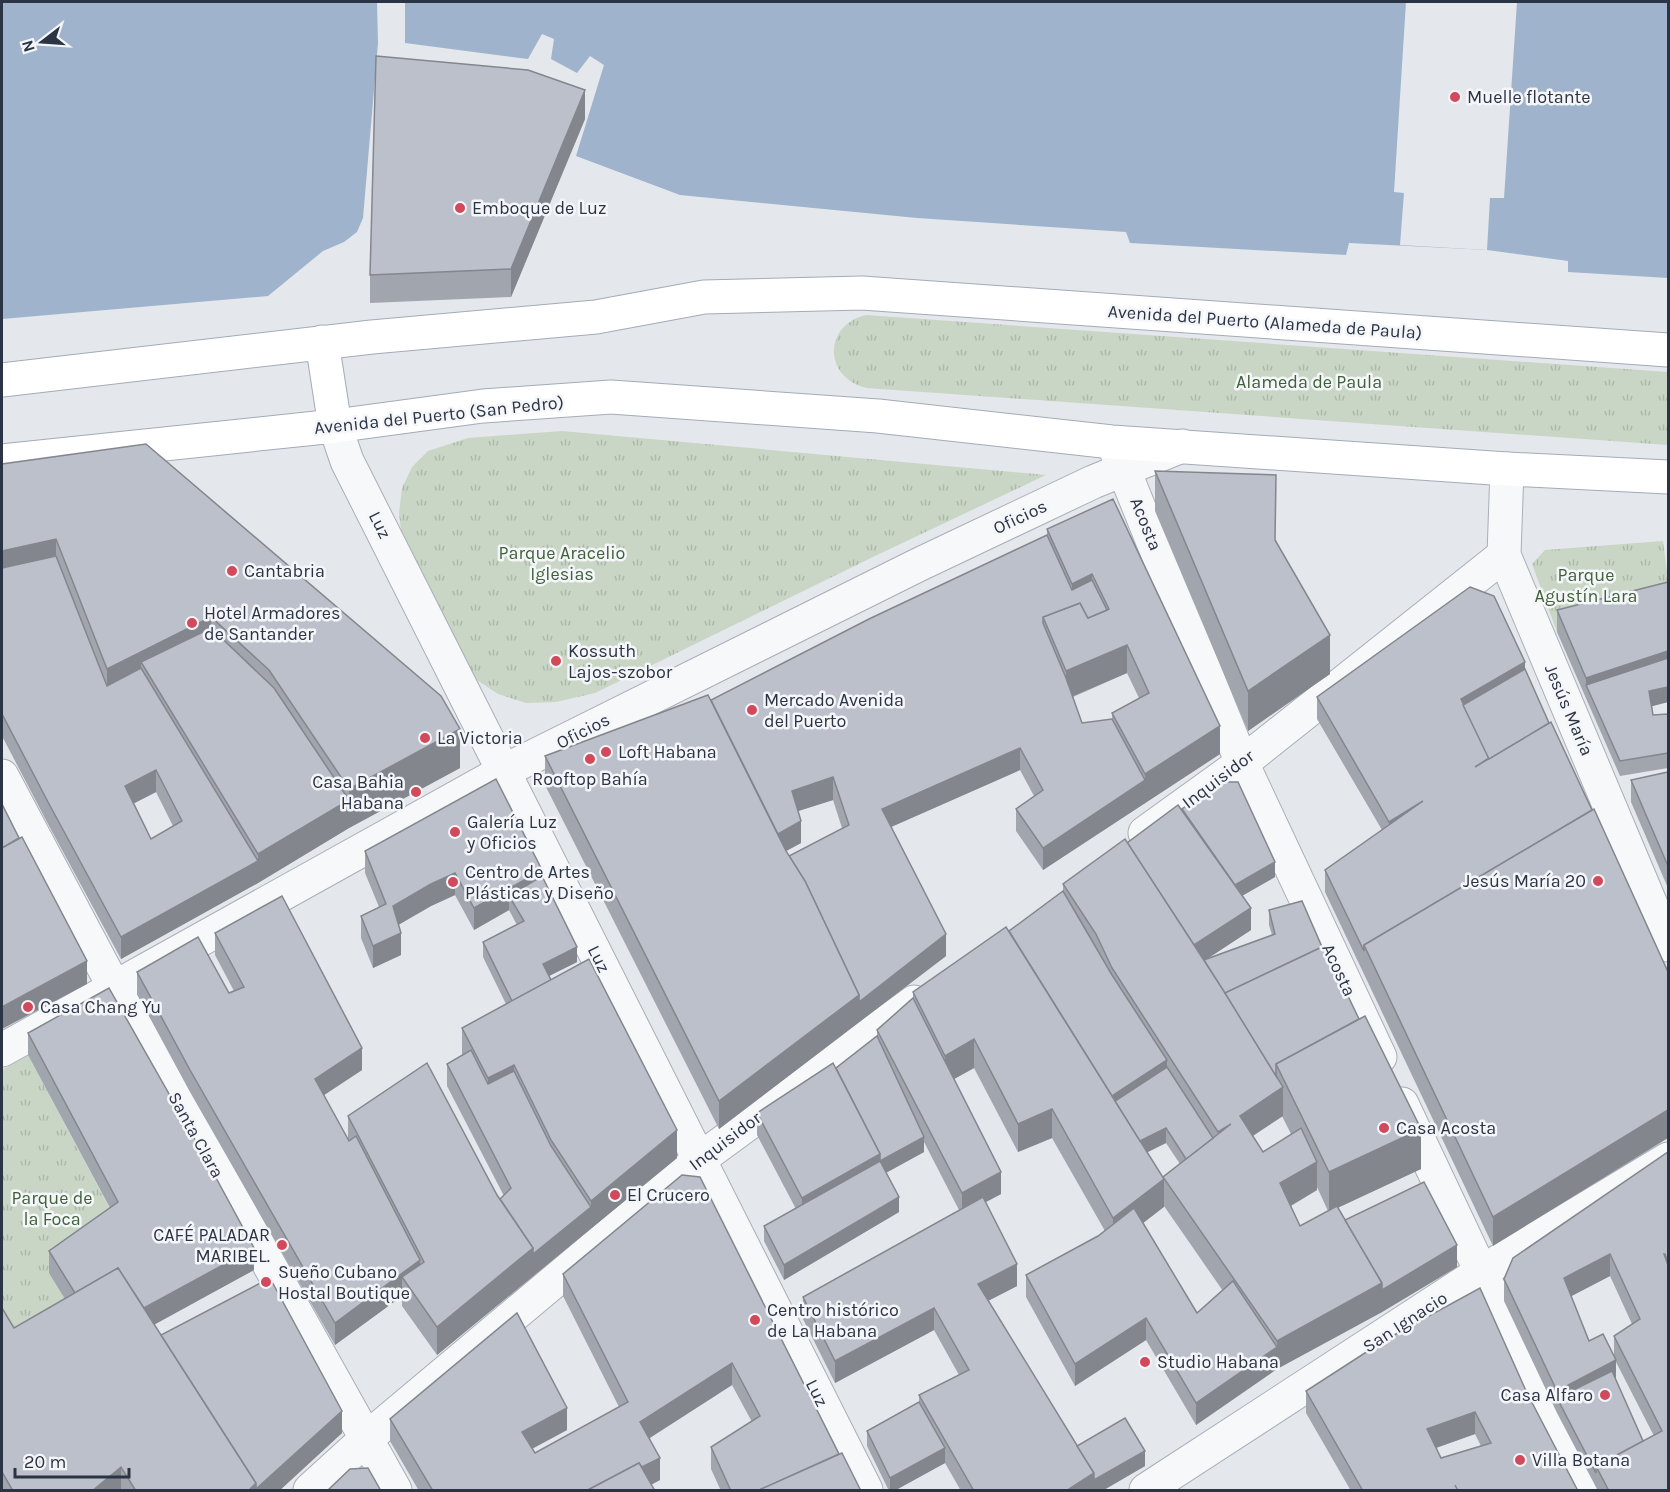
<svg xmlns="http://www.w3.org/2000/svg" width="1670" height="1492" viewBox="0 0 1670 1492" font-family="Karla,sans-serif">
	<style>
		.grass { fill: url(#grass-tufts) }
		.water { fill: #9fb4cc }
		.pier { fill: #e4e7ec }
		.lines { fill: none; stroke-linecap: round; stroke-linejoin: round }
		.minor-casing { stroke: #a9aeb7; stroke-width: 35 }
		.major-casing { stroke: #a3abb8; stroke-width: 35 }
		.minor { stroke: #f7f8fa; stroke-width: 33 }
		.major { stroke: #fff; stroke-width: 33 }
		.wall { fill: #a1a5ae; fill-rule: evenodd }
		.shaded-wall { fill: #83868d }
		.building { fill: #bbc0ca; stroke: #83868d; stroke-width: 1.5; fill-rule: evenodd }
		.poi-dot { fill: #d1495b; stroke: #f4f6f9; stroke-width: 2 }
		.labels { text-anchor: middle; stroke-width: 5; stroke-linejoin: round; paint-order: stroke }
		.poi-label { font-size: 18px; fill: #2b3445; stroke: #f4f6f9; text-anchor: start }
		.street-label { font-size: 18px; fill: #2b3445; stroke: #f4f6f9 }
		.park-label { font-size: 18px; fill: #3f6138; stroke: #f4f6f9 }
	</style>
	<defs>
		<pattern id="grass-tufts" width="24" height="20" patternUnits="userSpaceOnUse" patternTransform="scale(1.5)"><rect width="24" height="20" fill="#c9d6c5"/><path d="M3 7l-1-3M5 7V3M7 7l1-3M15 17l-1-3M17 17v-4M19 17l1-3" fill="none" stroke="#adb8ab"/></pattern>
	</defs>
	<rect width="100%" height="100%" fill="#e4e7ec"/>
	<g class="grass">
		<path d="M866 315 1668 372V445L867 388C823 378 823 325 866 315Z"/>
		<path d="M562 431 1046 475 875 556 595 693 556 702 526 703 498 694 471 676 402 539 399 513 402 488 412 467 428 451 468 438Z"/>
		<path d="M1663 541 1668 580V604L1557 632 1532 564 1545 550Z"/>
		<path d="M28 1055 118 1224 78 1320 2 1336V1070Z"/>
	</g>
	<g class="water">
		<path d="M2 2H377L378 43 363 218 357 232 344 242 323 251 268 296 2 319Z"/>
		<path d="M405 2H1668V278L1568 272V261L1487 250 1349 243 1346 255 1130 243 1126 232 917 218 680 195 576 156 604 65 590 56 577 73 551 59 554 39 542 34 528 59 405 43Z"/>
	</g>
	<path class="pier" d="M1406 2H1517L1504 198H1490L1487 250 1400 245 1404 193 1394 192Z"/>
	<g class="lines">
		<defs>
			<g id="minor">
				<path d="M335 426 347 461 866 1490"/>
				<path d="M1115 448 1242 763 1380 1057"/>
				<path d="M1507 469 1504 555 1668 945"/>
				<path d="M2 776 114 987 395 1490"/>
				<path d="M1145 833 1242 763 1504 555"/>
				<path d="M2 1050 504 771 918 565 1093 482 1182 446"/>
				<path d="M1402 1104 1584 1490"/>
				<path d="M310 1490 366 1439 700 1159 914 1002"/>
				<path d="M1146 1490 1481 1272 1668 1159"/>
			</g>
			<g id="major">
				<path d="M322 342 335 426"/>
				<path d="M2 380 372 337 596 317 704 297 862 293 1668 350"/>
				<path d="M2 461 335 426 483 406 611 397 878 416 1112 442 1507 469 1668 477"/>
			</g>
		</defs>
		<use href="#minor" class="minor-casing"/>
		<use href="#major" class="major-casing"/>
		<use href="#minor" class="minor"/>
		<use href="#major" class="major"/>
	</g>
	<g class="wall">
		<path d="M585 119 511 297 370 303V275Z"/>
		<path d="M2 464 460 768 349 828 258 883 121 959 48 824 2 736ZM156 792 173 826 151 839 134 803Z"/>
		<path d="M1155 471 1276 540 1330 674 1248 731 1155 511Z"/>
		<path d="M1113 499 1220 754 1043 870 1016 831V809L1034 796 1020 770 891 827 946 956 719 1129 545 785V756L711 700 1047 535V529ZM1127 673 1139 698 1112 713V719L1082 723 1073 697ZM833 800 842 828 789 856 786 851 801 843 798 811Z"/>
		<path d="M1668 582V702L1652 706 1653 715 1668 714V768L1620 776 1557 632V610Z"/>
		<path d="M1494 596 1493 1246 1325 892V870L1382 830 1317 719V697Z"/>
		<path d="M1668 772V888L1631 802V780Z"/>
		<path d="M1182 809 1275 877 1242 896 1251 930 1206 959 1272 935 1269 925V910L1322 947 1421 1169 1338 1207 1345 1220 1457 1267 1382 1312 1277 1369 1196 1425 1146 1340 1075 1386 1026 1297V1275L1098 1236 1105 1231 1052 1138 1018 1152 974 1068 954 1079 1001 1194 985 1202 1017 1286 988 1301 1077 1446 1145 1466 1102 1491H961L945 1463 894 1491H889L867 1446V1431L919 1402V1395L959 1375 934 1330 835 1383 803 1319V1297L959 1210 924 1142V1152L886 1173 899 1212 784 1280 764 1241V1226L796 1209 757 1135V1113L836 1068 877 1037V1030L913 998V992L1009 931 1063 891V884ZM1282 1116 1291 1134 1263 1152 1253 1136ZM1166 1143 1180 1164 1163 1178 1147 1152ZM1317 1187 1328 1211 1300 1226 1291 1206 1317 1190ZM1164 1206 1223 1291 1197 1313 1143 1223Z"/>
		<path d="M365 851 542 876 577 962 549 976 677 1158 437 1355 402 1306V1296L335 1345 190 1092 137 994V972L229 993 234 991 215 955V933L362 1070 324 1095 348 1140V1116L497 1195 500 1199 504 1196 447 1086V1064L462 1055V1028L506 1004 483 957V942L517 925 509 910 474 930 455 895 431 906 398 925 401 955 373 968 361 938V916L379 907 365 873Z"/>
		<path d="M28 1033 254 1270 154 1324 161 1335 342 1433 279 1491H2V1308L14 1328 65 1299 49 1273V1251L110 1208 28 1055Z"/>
		<path d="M1668 1152V1491H1598L1557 1413 1504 1301V1279ZM1610 1276 1632 1324 1614 1336V1356L1589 1341 1571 1296ZM1616 1362 1654 1436 1643 1441 1616 1380Z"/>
		<path d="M682 1175 839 1454 861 1491H721L711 1469V1447L752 1422 732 1385 650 1438 660 1480 651 1484 655 1491H419L390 1441V1419L567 1430 532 1449 535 1453 619 1407 563 1296V1274Z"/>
		<path d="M1306 1391 1527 1393 1578 1491H1351L1306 1413ZM1475 1434 1481 1446 1441 1458 1436 1448Z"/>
	</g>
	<g class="shaded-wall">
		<path d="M585 90V119L511 297V269Z"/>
		<path d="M56 539V578L2 590V551Z"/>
		<path d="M1092 574V602L1072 612V584Z"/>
		<path d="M211 617V657L141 662V690L107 708V669Z"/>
		<path d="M1330 635V674L1248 731V691Z"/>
		<path d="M1127 645V673L1066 699V671Z"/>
		<path d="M1668 651V673L1586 685V678Z"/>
		<path d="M1525 662V684L1466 718 1461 699Z"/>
		<path d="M1668 687V702L1649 707V691Z"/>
		<path d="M1220 726V754L1043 870V848L1145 780V774Z"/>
		<path d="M460 729V768L349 828V789Z"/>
		<path d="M1020 748V770L882 831V809Z"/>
		<path d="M156 770V792L125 808V786Z"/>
		<path d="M833 777V800L792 813V791Z"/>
		<path d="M349 800V828L258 883 121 959V937L258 861V854Z"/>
		<path d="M1423 801 1389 844V822Z"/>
		<path d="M801 821V843L775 857V835Z"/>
		<path d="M1275 862V877L1231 902V887Z"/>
		<path d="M542 870V892L509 896V910L474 930V908Z"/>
		<path d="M455 873V895L431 906 393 928V906L431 884Z"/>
		<path d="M1251 908V930L1198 965 1191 947Z"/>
		<path d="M401 933V955L373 968V946Z"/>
		<path d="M946 934V956L719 1129V1101L859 995Z"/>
		<path d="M577 947V962L543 979V964Z"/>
		<path d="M87 961V984L2 1029V1007Z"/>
		<path d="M974 1039V1068L945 1084V1056Z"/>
		<path d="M362 1048V1070L315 1101V1079Z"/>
		<path d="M1167 1060V1082L1116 1115 1109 1098Z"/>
		<path d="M514 1065V1093L488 1106V1078Z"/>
		<path d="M1283 1087V1116L1240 1144V1116Z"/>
		<path d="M1052 1109V1138L1018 1152V1124Z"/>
		<path d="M1668 1110V1138L1493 1246V1217Z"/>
		<path d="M1166 1128V1143L1134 1159V1144Z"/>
		<path d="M1421 1129V1169L1329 1212V1172Z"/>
		<path d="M677 1130V1158L437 1355V1327L533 1248 591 1207V1201Z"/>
		<path d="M924 1137V1152L880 1176V1161Z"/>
		<path d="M880 1154V1176L802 1220V1198Z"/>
		<path d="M1317 1162V1190L1280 1212V1183Z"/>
		<path d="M1001 1172V1194L962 1215V1193Z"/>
		<path d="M1164 1179V1207L1113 1246V1218Z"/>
		<path d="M899 1197V1212L784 1280V1265Z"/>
		<path d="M1457 1245V1267L1382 1312V1290Z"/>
		<path d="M254 1248V1270L141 1332V1310Z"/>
		<path d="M1610 1254V1276L1564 1300V1278Z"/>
		<path d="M420 1260V1282L402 1277V1296L335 1345V1323Z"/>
		<path d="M1017 1264V1286L978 1306V1284Z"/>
		<path d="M1382 1283V1312L1277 1369 1196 1425V1403L1277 1347V1341Z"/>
		<path d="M934 1308V1330L835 1383V1361Z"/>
		<path d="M1146 1318V1340L1075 1386V1364Z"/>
		<path d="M1616 1360V1382L1557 1398V1391Z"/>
		<path d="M732 1363V1385L640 1444V1422Z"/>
		<path d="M567 1408V1430L522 1454V1432Z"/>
		<path d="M342 1411V1433L279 1491H248Z"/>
		<path d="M1475 1412V1434L1427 1451V1429Z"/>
		<path d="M945 1448V1463L894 1491H890V1478Z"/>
		<path d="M1145 1451V1466L1102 1491H1094V1480Z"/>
		<path d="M660 1458V1480L640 1491H598Z"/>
		<path d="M121 1467V1491H92Z"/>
		<path d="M1094 1473V1491H1066Z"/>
	</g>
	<g class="building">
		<path d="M376 56 528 70 585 90 511 269 370 275Z"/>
		<path d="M146 444 441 696 460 729 349 789 269 670 211 617 107 669 56 539 2 551V464Z"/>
		<path d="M1155 471 1276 475 1275 540 1330 635 1248 691Z"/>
		<path d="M1113 499 1220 726 1145 774 1112 713 1149 693 1127 645 1066 671 1043 617 1080 603 1088 618 1109 609 1092 574 1072 584 1047 529Z"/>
		<path d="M1047 535 1072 590 1092 580 1107 610 1088 618 1080 603 1043 617V623L1066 678 1082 723 1112 719 1145 780 1043 848 1016 809 1043 790 1020 748 882 809 946 934 859 1002V995L805 881 789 856 849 825 833 777 792 791 801 821 778 834 711 700 869 619Z"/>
		<path d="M56 556 107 686 141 668 258 861 121 937 48 802 2 714V568ZM156 770 182 821 151 839 125 786Z"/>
		<path d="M1668 582V651L1586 678 1557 610Z"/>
		<path d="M1470 587 1494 596 1525 662 1461 699 1489 758 1475 767 1551 722 1592 810 1364 945V951L1325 870 1423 801 1389 822 1317 697Z"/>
		<path d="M211 628 274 688 349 800 258 854 141 662Z"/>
		<path d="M1668 658V687L1649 691 1653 715 1668 714V753L1620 761 1586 685Z"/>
		<path d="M1525 669 1549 723 1489 759 1463 705Z"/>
		<path d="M708 695 786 851 805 881 859 995 719 1101 545 756Z"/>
		<path d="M1668 772V866L1631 780Z"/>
		<path d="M496 779 542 870 474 908 455 873 431 884 393 906 401 933 373 946 361 916 386 904 365 851Z"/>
		<path d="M1218 782H1238L1275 862 1235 885 1182 809Z"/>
		<path d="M2 804 19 838 2 848Z"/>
		<path d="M1178 805 1251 908 1194 945 1127 843Z"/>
		<path d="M1594 809 1668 972V1110L1493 1217 1364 945Z"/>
		<path d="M22 837 87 961 2 1007V848Z"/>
		<path d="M1125 839 1222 988 1283 1087 1240 1116 1263 1152 1301 1128 1317 1162 1280 1183 1300 1226 1337 1206 1382 1283 1277 1341 1163 1177 1231 1124 1218 1132 1112 968 1096 934 1063 884Z"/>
		<path d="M542 876 577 947 543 964 551 980 512 1001 483 942 524 921 509 896Z"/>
		<path d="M1063 891 1112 975 1167 1060 1112 1096 1009 931Z"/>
		<path d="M282 896 362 1048 315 1079 349 1141 356 1136 420 1260 335 1323 190 1070 137 972 198 937 229 993 244 987 215 933Z"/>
		<path d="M1302 901 1322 947 1225 993 1204 960 1275 934 1269 910Z"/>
		<path d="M1006 927 1164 1179 1113 1218 1052 1109 1018 1124 974 1039 945 1056 913 992Z"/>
		<path d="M1324 946 1359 1019 1276 1064V1076L1225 993Z"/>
		<path d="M589 959 677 1130 591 1201 551 1140 514 1065 488 1078 462 1028Z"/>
		<path d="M109 988 202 1152 254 1248 144 1308 118 1268 75 1293 49 1251 118 1202 28 1033Z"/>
		<path d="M913 998 1001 1172 962 1193 877 1030Z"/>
		<path d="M1365 1016 1421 1129 1329 1172 1276 1064Z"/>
		<path d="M877 1036 924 1137 880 1161V1154L836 1068Z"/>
		<path d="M471 1050 488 1084 514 1071 551 1146 591 1207 533 1254V1248L500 1199 511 1188 447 1064Z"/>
		<path d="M427 1063 497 1195 533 1248 437 1327 402 1277 424 1262 348 1116Z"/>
		<path d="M833 1063 880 1154 802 1198 757 1113Z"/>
		<path d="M1167 1067 1213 1138 1186 1159 1166 1128 1140 1141 1115 1101Z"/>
		<path d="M1668 1152V1263L1665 1254H1664L1668 1265V1491H1609L1596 1466 1662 1431 1614 1336 1640 1319 1610 1254 1564 1278 1589 1341 1603 1334 1616 1360 1557 1391 1504 1279 1513 1258Z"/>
		<path d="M880 1161 899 1197 784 1265 764 1226Z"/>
		<path d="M682 1175 700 1177 839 1454 757 1491H731L711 1447 760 1416 732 1363 640 1422 660 1458 642 1467 639 1463 586 1491H433L390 1419 517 1313 567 1408 522 1432 535 1453 628 1402 563 1274Z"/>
		<path d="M1424 1182 1457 1245 1382 1290V1283L1345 1220Z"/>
		<path d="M983 1197 1017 1264 978 1284 1094 1473 1066 1491H974L919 1395 969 1370 934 1308 835 1361 803 1297Z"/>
		<path d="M1134 1208 1197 1313 1233 1281 1277 1347 1196 1403 1146 1318 1075 1364 1026 1275 1098 1236Z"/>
		<path d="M118 1268 256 1483 248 1491H136L121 1467 92 1491H13L2 1472V1308L14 1328Z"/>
		<path d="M270 1278 342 1411 256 1489V1483L161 1335Z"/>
		<path d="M1480 1288 1527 1393 1578 1491H1458L1455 1485 1458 1491H1363L1306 1391 1385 1340ZM1475 1412 1491 1443 1441 1458 1427 1429Z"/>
		<path d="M1612 1371 1643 1441 1596 1466V1473L1557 1398Z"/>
		<path d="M919 1402 945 1448 890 1478 867 1431Z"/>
		<path d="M1125 1418 1145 1451 1094 1480V1473L1077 1446Z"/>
		<path d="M842 1453 861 1491H757Z"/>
		<path d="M639 1463 655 1491H586Z"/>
		<path d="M368 1468 381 1491H327L350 1469Z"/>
	</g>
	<g class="poi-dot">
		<circle cx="1455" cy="97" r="6"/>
		<circle cx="460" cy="208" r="6"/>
		<circle cx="232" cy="571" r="6"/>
		<circle cx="192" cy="623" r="6"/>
		<circle cx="556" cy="661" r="6"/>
		<circle cx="752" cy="710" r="6"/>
		<circle cx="425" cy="738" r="6"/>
		<circle cx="606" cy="752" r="6"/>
		<circle cx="590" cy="759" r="6"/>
		<circle cx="416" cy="792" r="6"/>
		<circle cx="455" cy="832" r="6"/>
		<circle cx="1598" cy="881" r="6"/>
		<circle cx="453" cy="882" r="6"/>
		<circle cx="28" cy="1007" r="6"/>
		<circle cx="1384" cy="1128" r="6"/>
		<circle cx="615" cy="1195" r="6"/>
		<circle cx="282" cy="1245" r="6"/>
		<circle cx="266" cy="1282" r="6"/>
		<circle cx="755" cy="1320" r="6"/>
		<circle cx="1145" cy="1362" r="6"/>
		<circle cx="1605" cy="1395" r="6"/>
		<circle cx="1520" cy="1460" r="6"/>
	</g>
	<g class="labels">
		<g class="poi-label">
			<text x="1467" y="103">Muelle flotante</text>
			<text x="472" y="214">Emboque de Luz</text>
			<text x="244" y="577">Cantabria</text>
			<text x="204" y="619">Hotel Armadores<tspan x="204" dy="21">de Santander</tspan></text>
			<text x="568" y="657">Kossuth<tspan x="568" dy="21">Lajos-szobor</tspan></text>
			<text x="764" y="706">Mercado Avenida<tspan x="764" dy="21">del Puerto</tspan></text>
			<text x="437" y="744">La Victoria</text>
			<text x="618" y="758">Loft Habana</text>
			<text x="590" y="785" text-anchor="middle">Rooftop Bahía</text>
			<text x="404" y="788" text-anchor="end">Casa Bahia<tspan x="404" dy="21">Habana</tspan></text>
			<text x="467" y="828">Galería Luz<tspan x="467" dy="21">y Oficios</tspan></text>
			<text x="465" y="878">Centro de Artes<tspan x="465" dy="21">Plásticas y Diseño</tspan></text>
			<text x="1586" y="887" text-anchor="end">Jesús María 20</text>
			<text x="40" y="1013">Casa Chang Yu</text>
			<text x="1396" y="1134">Casa Acosta</text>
			<text x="627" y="1201">El Crucero</text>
			<text x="270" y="1241" text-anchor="end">CAFÉ PALADAR<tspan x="270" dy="21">MARIBEL.</tspan></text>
			<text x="278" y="1278">Sueño Cubano<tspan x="278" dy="21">Hostal Boutique</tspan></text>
			<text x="767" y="1316">Centro histórico<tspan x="767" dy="21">de La Habana</tspan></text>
			<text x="1157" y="1368">Studio Habana</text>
			<text x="1593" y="1401" text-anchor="end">Casa Alfaro</text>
			<text x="1532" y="1466">Villa Botana</text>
		</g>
		<g class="street-label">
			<text transform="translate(1265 322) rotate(4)" y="6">Avenida del Puerto (Alameda de Paula)</text>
			<text transform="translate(439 415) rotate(-6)" y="6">Avenida del Puerto (San Pedro)</text>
			<text transform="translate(1020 517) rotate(-25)" y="6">Oficios</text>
			<text transform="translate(1146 524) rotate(68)" y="6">Acosta</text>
			<text transform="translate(380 525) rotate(63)" y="6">Luz</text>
			<text transform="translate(1569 710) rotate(67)" y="6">Jesús María</text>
			<text transform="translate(583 731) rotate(-27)" y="6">Oficios</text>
			<text transform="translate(1218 779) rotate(-37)" y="6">Inquisidor</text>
			<text transform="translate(599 959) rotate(63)" y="6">Luz</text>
			<text transform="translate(1339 970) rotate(65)" y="6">Acosta</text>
			<text transform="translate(196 1135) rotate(61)" y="6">Santa Clara</text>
			<text transform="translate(725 1141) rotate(-37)" y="6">Inquisidor</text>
			<text transform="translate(1405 1322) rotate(-33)" y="6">San Ignacio</text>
			<text transform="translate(817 1393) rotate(63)" y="6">Luz</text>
		</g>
		<g class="park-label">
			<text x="1309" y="388">Alameda de Paula</text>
			<text x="562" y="559">Parque Aracelio<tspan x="562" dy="21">Iglesias</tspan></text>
			<text x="1586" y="581">Parque<tspan x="1586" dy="21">Agustín Lara</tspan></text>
			<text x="52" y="1204">Parque de<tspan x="52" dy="21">la Foca</tspan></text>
		</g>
	</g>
	<rect width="1670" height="1492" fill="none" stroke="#2b3445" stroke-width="6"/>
	<g transform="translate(42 42) rotate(253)" stroke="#f4f6f9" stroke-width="4.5" paint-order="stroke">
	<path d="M0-4.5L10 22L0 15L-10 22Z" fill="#2b3445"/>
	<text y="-9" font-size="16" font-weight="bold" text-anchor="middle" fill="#2b3445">N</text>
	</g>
	<path d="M15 1468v9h114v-9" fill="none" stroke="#2b3445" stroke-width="3"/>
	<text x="24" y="1468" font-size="18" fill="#2b3445" stroke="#f4f6f9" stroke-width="4.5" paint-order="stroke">20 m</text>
</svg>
